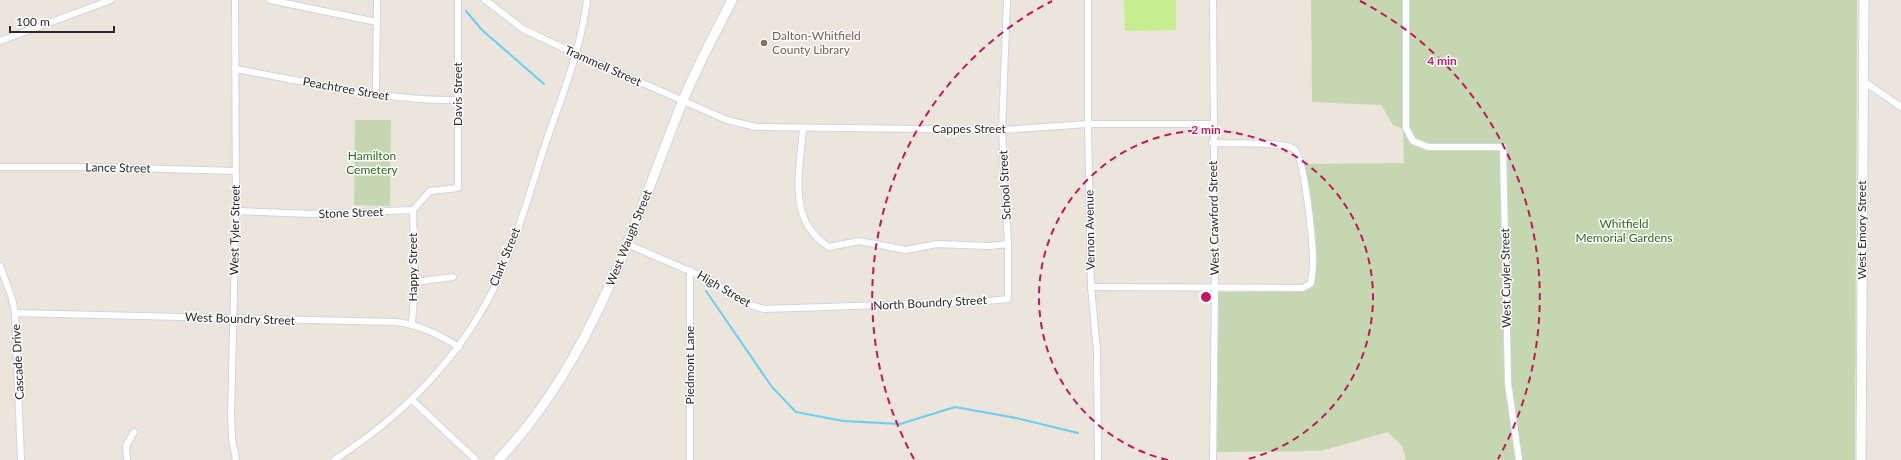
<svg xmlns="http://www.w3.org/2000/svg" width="1901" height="460" viewBox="0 0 1901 460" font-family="Lato,sans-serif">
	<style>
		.cemetery { fill: #c4d7b1 }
		.pitch { fill: #c6ed90 }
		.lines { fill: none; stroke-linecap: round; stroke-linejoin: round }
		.stream { stroke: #6acff2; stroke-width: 2 }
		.street-casing { stroke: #d0d4e3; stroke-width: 8 }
		.secondary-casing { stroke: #d0d4e3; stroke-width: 11 }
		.street { stroke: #fff; stroke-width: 6 }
		.secondary { stroke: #fff; stroke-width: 9 }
		.ring { fill: none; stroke: #c2185b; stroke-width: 2; stroke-dasharray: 7 5 }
		.education-dot { fill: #8d6e63; stroke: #fff; stroke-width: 1.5 }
		.labels { text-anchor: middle; stroke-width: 3; stroke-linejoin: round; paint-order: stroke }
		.education-label { font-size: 12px; fill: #785e54; stroke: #fff; text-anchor: start }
		.street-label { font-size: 12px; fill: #2a2a2a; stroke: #fff }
		.park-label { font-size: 12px; fill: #296917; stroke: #fff }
		.centre { fill: #c2185b; stroke: #fff; stroke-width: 2 }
		.ring-label { font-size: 12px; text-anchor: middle; font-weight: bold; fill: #c2185b; stroke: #fff; stroke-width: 3; stroke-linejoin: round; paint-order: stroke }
	</style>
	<rect width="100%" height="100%" fill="#ece5db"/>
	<g class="cemetery">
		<path d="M1311 0H1857L1855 460H1406L1402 446 1388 432 1321 451 1217 452 1218 292H1297L1312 288C1322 259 1309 196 1305 164L1404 163 1403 129 1393 125 1381 105 1312 102Z"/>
		<path d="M355 120H391L390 206 354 205Z"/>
	</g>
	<path class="pitch" d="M1124 0H1176V30L1125 31Z"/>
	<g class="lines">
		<g class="stream">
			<path d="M466 11 482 30 544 84"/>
			<path d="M706 291 772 387 796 412 843 421 900 424 955 407 1016 418 1078 433"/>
		</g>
		<defs>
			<g id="street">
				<path d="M235 0 236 211 231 414 232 439 236 460"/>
				<path d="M270 0 377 22"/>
				<path d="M485 0 523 29 576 54 727 120 756 127 1002 130 1088 124H1212"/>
				<path d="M1088 0V124L1091 287 1097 350 1098 460"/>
				<path d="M1406 0V128L1413 141 1428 147H1503L1508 383 1519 460"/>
				<path d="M0 41 111 0"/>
				<path d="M235 69C309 82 383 101 458 100"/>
				<path d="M1862 80 1901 107"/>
				<path d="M376 95 377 0"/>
				<path d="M803 128C800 171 786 220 829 247L859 241 906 250 937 244 989 246 1008 244"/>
				<path d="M0 167H96L235 171"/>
				<path d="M236 211 312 214 413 210 430 191 458 188V0"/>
				<path d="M627 244 708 279 747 304 764 309 976 302 1008 299V244L1002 130 1007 0"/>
				<path d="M0 266 12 298 15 313 21 460"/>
				<path d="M415 282 453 277"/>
				<path d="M1091 287 1303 288 1311 283C1312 276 1313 269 1313 262 1313 244 1305 157 1294 149 1284 141 1228 144 1212 143"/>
				<path d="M15 313 396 322C420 325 438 334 459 347"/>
				<path d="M412 324 415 282 413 210"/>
				<path d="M412 400 476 460"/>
				<path d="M127 460 126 446 134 432"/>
				<path d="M334 460C401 417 457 361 493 290 516 243 530 191 546 142 562 96 581 49 587 0"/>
				<path d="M690 460V270"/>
				<path d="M1213 460 1215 287 1213 0"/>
			</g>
			<g id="secondary">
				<path d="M498 460C593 361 632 228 682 103 696 68 715 34 732 0"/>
				<path d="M1861 460 1864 0"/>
			</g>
		</defs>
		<use href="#street" class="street-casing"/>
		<use href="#secondary" class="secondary-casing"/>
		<use href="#street" class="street"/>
		<use href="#secondary" class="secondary"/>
	</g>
	<g class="ring">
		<path d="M1168 460A167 167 0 1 1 1244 460"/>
		<path d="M914 459A334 334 0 0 1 1052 1M1360 1A334 334 0 0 1 1498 459"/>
	</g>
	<circle class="education-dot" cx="764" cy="43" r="4"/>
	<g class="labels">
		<g class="education-label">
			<text x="772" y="40">Dalton-Whitfield<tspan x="772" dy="14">County Library</tspan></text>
		</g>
		<g class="street-label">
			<text transform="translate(603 66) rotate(24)" y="4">Trammell Street</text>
			<text transform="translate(346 89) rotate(10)" y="4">Peachtree Street</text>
			<text transform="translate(458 94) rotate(-90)" y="4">Davis Street</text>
			<text x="969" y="133">Cappes Street</text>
			<text transform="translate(118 168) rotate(1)" y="4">Lance Street</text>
			<text transform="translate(1005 185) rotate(-93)" y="4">School Street</text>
			<text transform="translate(351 213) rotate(-2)" y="4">Stone Street</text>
			<text transform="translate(1214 218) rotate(-91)" y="4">West Crawford Street</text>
			<text transform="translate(235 230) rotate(-89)" y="4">West Tyler Street</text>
			<text transform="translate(1090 230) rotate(-91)" y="4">Vernon Avenue</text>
			<text transform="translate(1862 230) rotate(-90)" y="4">West Emory Street</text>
			<text transform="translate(629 238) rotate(-68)" y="4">West Waugh Street</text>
			<text transform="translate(505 257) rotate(-68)" y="4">Clark Street</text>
			<text transform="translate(413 267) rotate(-90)" y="4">Happy Street</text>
			<text transform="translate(1506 278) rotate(-91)" y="4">West Cuyler Street</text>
			<text transform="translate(724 289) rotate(30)" y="4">High Street</text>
			<text transform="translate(930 303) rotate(-3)" y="4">North Boundry Street</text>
			<text transform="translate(240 319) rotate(2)" y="4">West Boundry Street</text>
			<text transform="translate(18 362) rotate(-93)" y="4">Cascade Drive</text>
			<text transform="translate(690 365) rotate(-90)" y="4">Piedmont Lane</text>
		</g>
		<g class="park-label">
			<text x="372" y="160">Hamilton<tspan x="372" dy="14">Cemetery</tspan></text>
			<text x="1624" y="228">Whitfield<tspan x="1624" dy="14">Memorial Gardens</tspan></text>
		</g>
	</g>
	<circle cx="1206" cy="297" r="6" class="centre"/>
	<g class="ring-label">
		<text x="1442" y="65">4 min</text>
		<text x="1206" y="134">2 min</text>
	</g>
	<path d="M10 26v6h104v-6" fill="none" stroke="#2a2a2a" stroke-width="2"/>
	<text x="16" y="26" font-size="12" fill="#2a2a2a" stroke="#ffffff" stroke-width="3" paint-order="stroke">100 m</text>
</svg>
